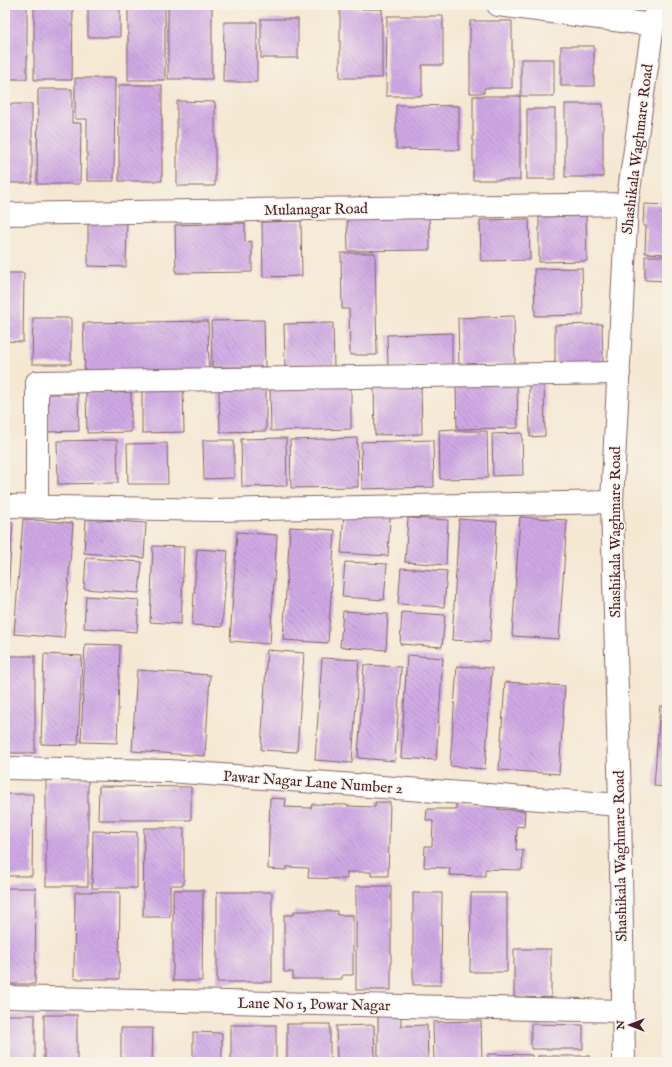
<svg xmlns="http://www.w3.org/2000/svg" width="672" height="1067" viewBox="0 0 672 1067" font-family="'IM FELL English',serif">
	<style>
		.building { fill: url(#building-back-hatch) }
		.lines { fill: none; stroke-linecap: round; stroke-linejoin: round }
		.street-casing { stroke: #866566; stroke-width: 24 }
		.street { stroke: #fff; stroke-width: 22 }
		.labels { text-anchor: middle; stroke-width: 3; stroke-linejoin: round; paint-order: stroke }
		.street-label { font-size: 15px; fill: #4a1f2b; stroke: #f7f3e8 }
	</style>
	<defs>
		<pattern id="building-back-hatch" width="6" height="6" patternUnits="userSpaceOnUse"><rect width="6" height="6" fill="#d0a9e5"/><path d="M-1 5l2 2M0 0l6 6M5-1l2 2" fill="none" stroke="#ab89ba"/></pattern>
	</defs>
	<rect width="100%" height="100%" fill="#f7f3e8"/>
	<filter id="ink" filterUnits="userSpaceOnUse"><feTurbulence type="fractalNoise" baseFrequency=".025" numOctaves="2"/><feDisplacementMap in="SourceGraphic" scale="8" xChannelSelector="R" yChannelSelector="G"/><feConvolveMatrix kernelMatrix="1 2 1 2 8 2 1 2 1" color-interpolation-filters="sRGB"/></filter>
	<filter id="wash" filterUnits="userSpaceOnUse"><feTurbulence type="fractalNoise" baseFrequency=".012" numOctaves="4" result="noise"/><feDisplacementMap in="SourceGraphic" scale="16" xChannelSelector="R" yChannelSelector="G"/><feGaussianBlur stdDeviation="0.9" result="paint"/><feColorMatrix in="noise" values="0 0 0 0 0 0 0 0 0 0 0 0 0 0 0 0 0 1.4 0 .05"/><feComposite in="paint" operator="in"/></filter>
	<g filter="url(#wash)">
		<rect width="100%" height="100%" fill="#f5e8d3"/>
		<g id="blocks">
			<g class="building">
				<rect x="8" y="5" width="19" height="74"/>
				<path d="M34 5H73L72 80H34Z"/>
				<rect x="88" y="5" width="32" height="32"/>
				<rect x="128" y="5" width="37" height="75"/>
				<rect x="168" y="5" width="44" height="74"/>
				<rect x="340" y="9" width="42" height="69"/>
				<path d="M387 16H443V65H422V96H386Z"/>
				<rect x="261" y="19" width="37" height="39"/>
				<path d="M470 21H512V88H484V93H470Z"/>
				<path d="M224 22H257V82H223Z"/>
				<rect x="561" y="46" width="33" height="40"/>
				<rect x="521" y="59" width="33" height="37"/>
				<path d="M75 78H115L114 181H87V119H75Z"/>
				<rect x="119" y="85" width="43" height="96"/>
				<path d="M38 89H72V123H81L80 184H37Z"/>
				<rect x="473" y="96" width="47" height="84"/>
				<path d="M177 101 215 102V186H177Z"/>
				<rect x="5" y="104" width="27" height="79"/>
				<rect x="565" y="104" width="38" height="73"/>
				<path d="M396 105 459 106V150L396 149Z"/>
				<rect x="527" y="109" width="28" height="70"/>
				<path d="M644 204 667 205V254L645 253 646 226H643Z"/>
				<path d="M429 212 430 250 348 251 347 214Z"/>
				<path d="M586 216 587 261 539 262V217Z"/>
				<path d="M88 217H127L126 267 88 266Z"/>
				<path d="M529 219 530 260 481 261 480 220Z"/>
				<path d="M301 221 302 276 263 277 262 222Z"/>
				<path d="M245 223V242L252 241V272L176 273 175 225Z"/>
				<path d="M341 253H375L377 355H350L349 309H342Z"/>
				<path d="M645 256H667V281L645 280Z"/>
				<path d="M582 268 583 315 535 316 534 269Z"/>
				<path d="M5 273H24L23 342 5 341Z"/>
				<path d="M514 316 515 364 459 365 458 318Z"/>
				<path d="M33 318H71V364H32Z"/>
				<path d="M264 320 265 367H212L211 321Z"/>
				<path d="M208 321 209 371 85 373 83 323Z"/>
				<path d="M333 323 334 369 285 370 284 324Z"/>
				<path d="M602 324 603 364 555 365V325Z"/>
				<path d="M452 333V365L388 366 387 335Z"/>
				<path d="M544 380 545 436 530 437 529 381Z"/>
				<path d="M517 383 518 428 457 429 456 385Z"/>
				<path d="M351 385V429L271 431 270 387Z"/>
				<path d="M421 386 422 434 375 435 374 387Z"/>
				<path d="M266 388V431L220 432 219 389Z"/>
				<path d="M142 389H183L184 432 142 433Z"/>
				<path d="M131 392V432L87 433 86 393Z"/>
				<path d="M47 394H78L79 431 48 432Z"/>
				<path d="M455 429V431H487L488 478 440 479 439 430Z"/>
				<path d="M522 433 523 475 493 476 492 434Z"/>
				<path d="M286 438 287 486 242 487 241 439Z"/>
				<path d="M357 438 358 487 291 488 290 440Z"/>
				<path d="M117 440 118 483 58 484 57 441Z"/>
				<path d="M203 440H234V478L204 479Z"/>
				<path d="M433 440 434 487 362 489 361 442Z"/>
				<path d="M167 443 168 484H128L127 444Z"/>
				<path d="M344 514 390 517 388 556 341 553Z"/>
				<path d="M520 517 567 520 559 639 512 636Z"/>
				<path d="M408 518 448 520 446 565 405 562Z"/>
				<path d="M23 519 73 523 64 638 14 634Z"/>
				<path d="M86 519 146 523 144 558 84 553Z"/>
				<path d="M459 519 497 522 490 642 452 640Z"/>
				<path d="M5 521 13 522 6 616H5Z"/>
				<path d="M290 527 335 530 328 643 283 640Z"/>
				<path d="M237 532 277 535 270 644 230 641Z"/>
				<path d="M153 546 184 547 181 624 150 622Z"/>
				<path d="M197 549 228 551 222 627 192 625Z"/>
				<path d="M86 558 142 562 139 593 84 589Z"/>
				<path d="M345 562 387 564 384 600 342 597Z"/>
				<path d="M401 568 447 571 444 607 398 604Z"/>
				<path d="M86 596 139 600 137 632 84 628Z"/>
				<path d="M343 611 388 614 386 650 340 647Z"/>
				<path d="M402 612 445 615 442 647 400 644Z"/>
				<path d="M85 644 120 645 117 743 81 742Z"/>
				<path d="M267 650 304 653 297 752 261 750Z"/>
				<path d="M44 654 82 656 78 745 41 744Z"/>
				<path d="M407 655 443 658 436 760 401 758Z"/>
				<rect x="5" y="656" width="30" height="97"/>
				<path d="M322 658 359 660 352 763 315 760Z"/>
				<path d="M364 665 401 667 395 761 358 758Z"/>
				<path d="M457 666 492 668 485 769 450 766Z"/>
				<path d="M137 670 210 675 205 756 132 751Z"/>
				<path d="M505 682 565 686 559 774 499 770Z"/>
				<path d="M660 706 667 707V787L654 786Z"/>
				<rect x="46" y="780" width="42" height="106"/>
				<path d="M99 786 191 787V820H98Z"/>
				<path d="M5 794H33L32 876H5Z"/>
				<path d="M270 798 286 799 285 807 311 808 312 804 347 805V806L375 807V802H390L388 876H371V872H347V879L308 878 309 868 286 867V870L268 869Z"/>
				<path d="M456 803 498 805V809L525 811 524 827 517 826 516 850H523L522 870 485 869V876L449 875 450 868 424 867 425 846H432L433 821 426 820 427 809H456Z"/>
				<path d="M144 828H184V885H170V917H143Z"/>
				<path d="M93 831 137 832V888H92Z"/>
				<rect x="356" y="886" width="35" height="104"/>
				<path d="M5 888H36L35 984H5Z"/>
				<path d="M173 890H203L202 981H173Z"/>
				<path d="M75 892H120L119 979H74Z"/>
				<rect x="217" y="892" width="55" height="90"/>
				<path d="M413 893H442L441 985H413Z"/>
				<path d="M471 893H507V972H470Z"/>
				<path d="M294 911H337V915H353V975H342V979H293V972H284V915H294Z"/>
				<path d="M514 949H551V998L514 997Z"/>
				<path d="M401 1010V1026L427 1025 428 1062H378V1011Z"/>
				<rect x="5" y="1015" width="30" height="47"/>
				<rect x="44" y="1015" width="33" height="47"/>
				<path d="M481 1021 482 1062H434L433 1022Z"/>
				<rect x="287" y="1024" width="43" height="38"/>
				<path d="M531 1024 583 1025V1049H531Z"/>
				<rect x="231" y="1025" width="45" height="37"/>
				<path d="M374 1025 375 1062H337L336 1026Z"/>
				<path d="M121 1028H153L152 1062H121Z"/>
				<path d="M193 1032 222 1033V1062H193Z"/>
				<path d="M488 1054 532 1055V1062H488Z"/>
				<rect x="538" y="1056" width="51" height="6"/>
			</g>
		</g>
	</g>
	<g filter="url(#ink)">
		<use href="#blocks" fill-opacity="0" stroke="#866566" stroke-width="1"/>
		<g class="lines">
			<defs>
				<g id="street">
					<path d="M498 5 653 25"/>
					<path d="M5 214 627 204"/>
					<path d="M5 506 216 510 612 502"/>
					<path d="M37 506V382L619 373"/>
					<path d="M5 768 169 771 620 805"/>
					<path d="M5 997 623 1011"/>
					<path d="M624 1062 620 805 612 502 627 204 656 5"/>
				</g>
			</defs>
			<use href="#street" class="street-casing"/>
			<use href="#street" class="street"/>
		</g>
	</g>
	<g class="labels">
		<g class="street-label">
			<text transform="translate(637 149) rotate(-83)" y="5">Shashikala Waghmare Road</text>
			<text transform="translate(316 209) rotate(-1)" y="5">Mulanagar Road</text>
			<text transform="translate(615 532) rotate(-90)" y="5">Shashikala Waghmare Road</text>
			<text transform="translate(313 782) rotate(4)" y="5">Pawar Nagar Lane Number 2</text>
			<text transform="translate(620 856) rotate(-91)" y="5">Shashikala Waghmare Road</text>
			<text transform="translate(314 1004) rotate(1)" y="5">Lane No 1, Powar Nagar</text>
		</g>
	</g>
	<rect width="672" height="1067" fill="none" stroke="#f7f3e8" stroke-width="20"/>
	<g transform="translate(630 1025) rotate(270)" stroke="#f7f3e8" stroke-width="3" paint-order="stroke">
	<path d="M0-3L7 15L0 10L-7 15Z" fill="#4a1f2b"/>
	<text y="-6" font-size="11" font-weight="bold" text-anchor="middle" fill="#4a1f2b">N</text>
	</g>
</svg>
